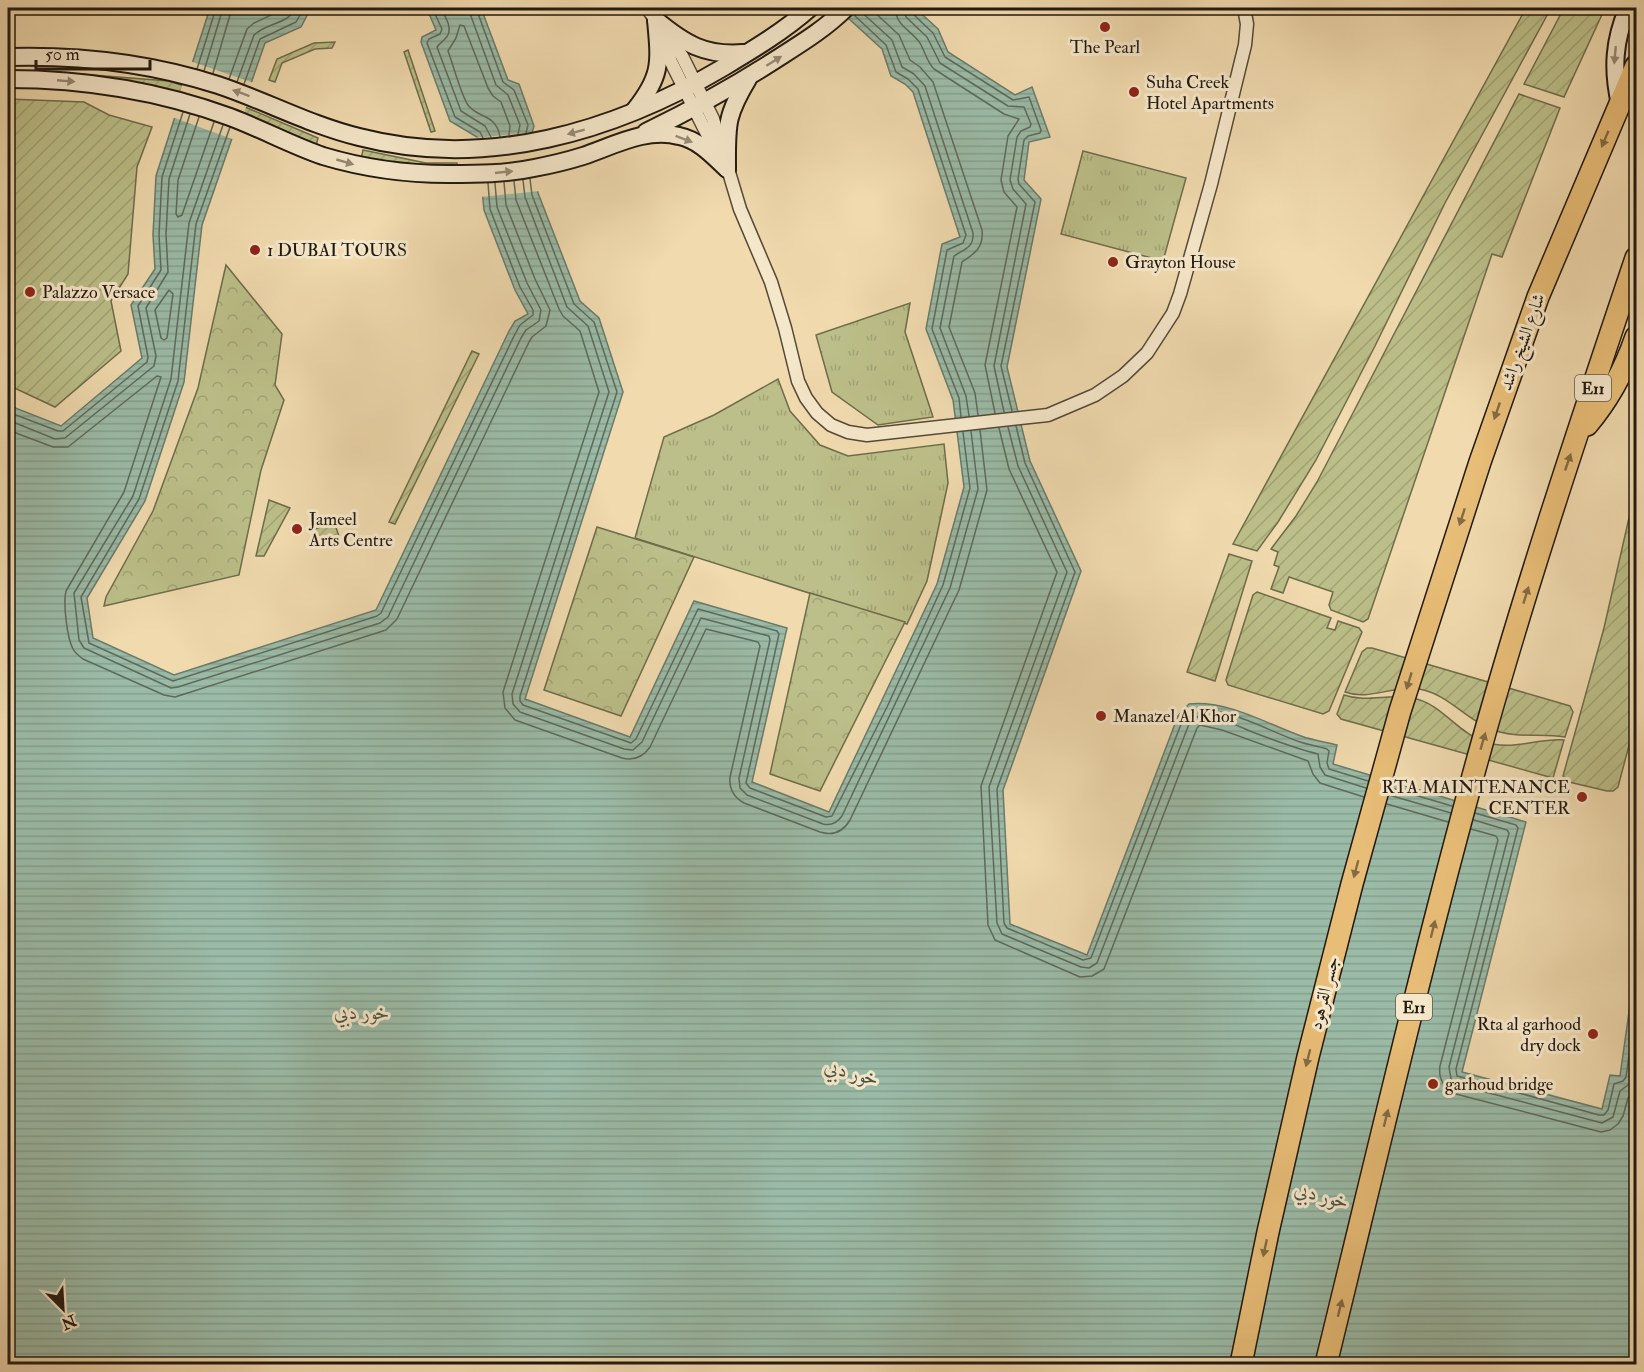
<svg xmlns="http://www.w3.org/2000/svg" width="1644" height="1372" viewBox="0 0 1644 1372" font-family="'IM FELL Double Pica',Amiri,serif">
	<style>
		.grass { fill: url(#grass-tufts); stroke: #6e6c4c; stroke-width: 1.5 }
		.forest { fill: url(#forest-crowns); stroke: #6e6c4c; stroke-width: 1.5 }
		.garden { fill: url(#garden-furrows); stroke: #6e6c4c; stroke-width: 1.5 }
		.water { fill: url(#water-rules); stroke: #6a7a6b; stroke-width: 1.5 }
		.pier { fill: #f0daae }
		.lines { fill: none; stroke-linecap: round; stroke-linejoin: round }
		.shore { stroke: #5e6a5c; stroke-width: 1.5 }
		.street-casing { stroke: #554938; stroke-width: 15 }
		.secondary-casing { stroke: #211910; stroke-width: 20 }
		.highway-casing { stroke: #211910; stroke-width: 24 }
		.street { stroke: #f5e7ca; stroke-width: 12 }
		.secondary { stroke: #f5e7ca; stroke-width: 16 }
		.highway { stroke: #e8bd77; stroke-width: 21 }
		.oneway { fill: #968a76 }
		.oneway2 { fill: #846b44 }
		.poi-dot { fill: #8f2418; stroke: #f5e7ca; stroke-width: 2 }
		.labels { text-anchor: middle; stroke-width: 6; stroke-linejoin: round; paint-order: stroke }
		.shield { fill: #f5e7ca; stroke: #615748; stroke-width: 1.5 }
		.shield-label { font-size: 16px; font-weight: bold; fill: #211910 }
		.poi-label { font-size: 18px; fill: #211910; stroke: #f5e7ca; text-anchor: start }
		.street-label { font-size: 18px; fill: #211910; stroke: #f5e7ca }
		.water-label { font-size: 20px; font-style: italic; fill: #4c5245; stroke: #f5e7ca }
	</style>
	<defs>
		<pattern id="grass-tufts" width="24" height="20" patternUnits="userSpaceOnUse" patternTransform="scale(1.5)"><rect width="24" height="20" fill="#bcbf89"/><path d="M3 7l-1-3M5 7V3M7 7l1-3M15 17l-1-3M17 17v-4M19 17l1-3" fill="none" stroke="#a1a475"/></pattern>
		<pattern id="forest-crowns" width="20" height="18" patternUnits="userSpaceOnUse" patternTransform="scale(1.5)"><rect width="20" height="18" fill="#bcbf89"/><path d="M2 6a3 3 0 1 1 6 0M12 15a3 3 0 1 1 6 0" fill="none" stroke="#a1a475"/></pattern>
		<pattern id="garden-furrows" width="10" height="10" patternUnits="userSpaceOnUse" patternTransform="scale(1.5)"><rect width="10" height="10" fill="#bcbf89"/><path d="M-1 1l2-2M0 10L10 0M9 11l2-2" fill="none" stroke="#a1a475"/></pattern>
		<pattern id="water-rules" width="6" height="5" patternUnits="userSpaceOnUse" patternTransform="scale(1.5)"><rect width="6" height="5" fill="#9bbba7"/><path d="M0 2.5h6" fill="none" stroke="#85a08f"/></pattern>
	</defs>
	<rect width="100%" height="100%" fill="#f0daae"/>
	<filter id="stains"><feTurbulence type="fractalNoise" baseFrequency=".00333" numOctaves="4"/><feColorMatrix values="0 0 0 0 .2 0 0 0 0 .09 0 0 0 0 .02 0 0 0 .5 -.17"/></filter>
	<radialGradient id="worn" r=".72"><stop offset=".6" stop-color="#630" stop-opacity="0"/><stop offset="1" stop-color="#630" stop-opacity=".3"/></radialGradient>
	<g class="grass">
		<path d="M1083 151 1186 178 1163 261 1061 234Z"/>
		<path d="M910 303 905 332 933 417 878 425 832 392 816 335Z"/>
		<path d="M778 379 790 411 820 445 848 456 944 444 948 483 927 581 907 624 635 538 664 437 714 415Z"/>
	</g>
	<g class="forest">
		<path d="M226 265 282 334 275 385 284 400 261 470 239 575 104 606 106 597 153 511 198 388Z"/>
		<path d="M597 527 694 557 621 716 544 690Z"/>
		<path d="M810 593 905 622 820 791 770 774Z"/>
	</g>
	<g class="garden">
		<path d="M1526 8H1551L1445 203 1375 346 1316 460 1278 522 1257 551 1233 544Z"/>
		<path d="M1564 8H1605L1564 97 1524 84Z"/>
		<path d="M335 42 332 48 315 49 282 63 275 82 269 80 277 59 314 43Z"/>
		<path d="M408 50 435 131 431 132 404 52Z"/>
		<path d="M54 72 169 81 231 101 318 138 316 146 54 75Z"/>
		<path d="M1519 94 1560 108 1502 257 1492 254 1368 619 1363 622 1331 610 1329 605 1333 592 1289 577 1283 593 1271 589 1279 567 1274 565 1278 552 1271 549 1296 516 1317 482Z"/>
		<path d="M8 99 84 102 109 115 152 127 137 167 128 274 111 301 121 351 55 407 8 385Z"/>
		<path d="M363 150 426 163H457V170L361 159Z"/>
		<path d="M472 351 479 354 395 524 389 522Z"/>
		<path d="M1636 487V719L1618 787 1613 791H1607L1569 782 1563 776 1604 628Z"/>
		<path d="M269 500 290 508 264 556H256Z"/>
		<path d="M334 522 339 536 317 544 312 530Z"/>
		<path d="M1229 554 1252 561 1215 681 1187 672Z"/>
		<path d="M1257 592 1331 618 1327 628 1335 630 1338 621 1359 628 1362 632 1329 711 1323 714 1228 685 1226 680 1253 595Z"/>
		<path d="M1367 648H1372L1570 706 1573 712 1565 737C1540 733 1516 739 1491 729 1465 719 1448 694 1419 689 1393 685 1369 701 1345 692L1362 652Z"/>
		<path d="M1344 695C1367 703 1389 693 1413 698 1442 704 1456 731 1482 741 1511 752 1536 738 1564 740L1553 778 1341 719 1337 714Z"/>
	</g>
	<path class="water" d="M210 8H311L301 27 265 43 202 225 184 382 145 501 87 598 93 638 174 675 376 610 509 331 515 321 528 314 515 290 484 210 477 137 450 121 421 42 422 37 436 30 430 16 422 8H481L508 80 519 84 534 126 532 133 538 193 580 301 599 318 623 392 525 699 630 737 694 601 787 628 752 782 829 812 937 584 964 487 953 400 926 329 942 244 960 237 913 92 905 84 891 76 882 49 837 8H915L938 29 948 52 1015 95 1032 87 1050 137 1029 142 1024 180 1041 199 1007 367 1030 461 1081 571 1003 790 1010 924 1087 955 1178 716 1189 704C1227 700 1265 723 1301 736 1312 740 1325 742 1337 745L1333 764 1526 822 1462 1072 1602 1109 1610 1075 1620 1076 1636 962V1364H8V405L61 426 142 358 131 305 155 269 153 235 156 176Z"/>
	<g class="pier">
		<path d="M190 61 254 83 235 140 172 117Z"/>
		<path d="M535 132 541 191 480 197 473 138Z"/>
	</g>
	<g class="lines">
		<g class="shore">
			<path d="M429 8 435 14 442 29 440 34 429 39 427 43 455 117 480 132 483 138"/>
			<path d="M440 8C446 17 455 31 444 40 442 42 439 44 437 47L461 111 485 126 491 137"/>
			<path d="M468 8 496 85 508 95 520 125 518 134"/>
			<path d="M476 8 503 82 514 90 528 125 526 133"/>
			<path d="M857 8 892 40 902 67 914 74 925 86 973 233C974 248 964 249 954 256L940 328 966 396 969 416"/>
			<path d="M870 8 899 35 910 60 920 67 933 82 982 230C984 248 974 254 962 262L949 327 975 393 978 415"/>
			<path d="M895 8C896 26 911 30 920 43 925 52 927 62 934 69L1004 114 1019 119 1008 136 1001 180 1004 192 1017 207 985 365 995 413"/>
			<path d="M904 8 906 17 927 37 940 63 1008 106 1024 107 1031 124 1030 127 1021 131 1017 137 1010 180 1013 189 1026 204 994 366 1004 412"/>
			<path d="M912 8 913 14 933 33 945 57 1013 100 1029 97 1041 130 1040 133 1028 136 1024 140 1018 179 1019 184 1035 202 1001 366 1012 411"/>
			<path d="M853 14 886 45 896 72 908 79 918 89 966 235 963 243 947 250 932 329 959 398 961 417"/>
			<path d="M197 69 216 8"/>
			<path d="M204 71 223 8"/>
			<path d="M213 73 232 8"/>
			<path d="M229 79 247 29 254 23 286 8"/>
			<path d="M237 82 254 35C268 22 287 25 296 8"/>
			<path d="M244 84 260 39 296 22 304 8"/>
			<path d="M199 117 178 180 176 214 178 217 182 215 214 122"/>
			<path d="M223 125 189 223 171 379 133 496 74 593 79 640 84 648 171 688 178 687 380 623 388 617 521 338 526 330 539 321 541 310 527 283 497 207 495 183"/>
			<path d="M230 127 196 224 178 381 139 499 81 597 89 643 173 681 377 616 381 613 515 334 520 325 533 315V310L520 287 490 209 488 183"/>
			<path d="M500 137C496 113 478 119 468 105 461 95 453 64 448 51L456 38 460 25 464 26 488 88 493 96 501 102 510 126 509 135"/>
			<path d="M530 179 532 195 574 304 594 322 617 392 520 696V701L523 705 631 743 636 739 698 609 777 631 779 634 746 783 750 788 826 817 832 816 887 707 943 585 970 488 963 432"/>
			<path d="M523 180 525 197 567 307 588 326 609 392 512 694 513 704 520 712 624 749 633 750 642 742 701 618 769 636 770 640 739 778 740 788 747 795 823 824C831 826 837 823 842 816L950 588 978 489 971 431"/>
			<path d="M514 181 516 200 559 309 563 316 580 331 599 392 503 692 505 708 515 720 622 758C634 761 643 757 650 747L706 629 758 642 760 646 730 777C729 789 733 797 744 803L820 832C833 836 843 832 850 820L959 590 987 490 980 430"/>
			<path d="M169 290 173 294 167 338 164 340 161 338 155 310Z"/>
			<path d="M8 412 58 431H63L147 362 148 357 138 306 161 270 159 235 162 177 183 112"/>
			<path d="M8 420 55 439 65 438 154 366 156 356 146 308 168 272 166 234 169 179 190 114"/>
			<path d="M1016 426 1025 463 1075 572 997 789 1004 923 1007 928 1083 960 1091 958 1183 719 1192 710C1225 705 1268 731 1300 742 1309 745 1318 746 1327 749L1329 751 1327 763 1329 769 1368 781"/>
			<path d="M1008 427 1018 466 1067 572 989 787 997 923 1002 934 1081 967 1089 968 1097 963 1189 724 1196 717C1215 714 1237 726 1255 733 1276 741 1297 749 1318 754L1320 767 1325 775 1366 788"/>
			<path d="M999 428 1009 469 1057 572 981 786 988 925 995 940 1080 977 1092 976 1104 969 1197 728 1200 725 1222 730 1308 761 1313 774 1320 783 1364 797"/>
			<path d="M8 430 53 447H68L157 376 161 377 124 492 66 591C63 603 67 638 73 649 75 653 79 656 83 659L164 695 175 697 386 630 397 619 529 342 532 337 546 326 550 310 535 279 506 205 504 182"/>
			<path d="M1391 788 1452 806"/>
			<path d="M1389 795 1451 813"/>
			<path d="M1387 804 1448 822"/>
			<path d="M1475 813 1516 825 1518 828 1456 1069 1457 1076 1599 1115H1604L1608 1110 1614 1084 1623 1081 1626 1077 1636 1005"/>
			<path d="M1474 820 1507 830 1509 833 1449 1067 1451 1079 1459 1085 1602 1123 1613 1117 1620 1091 1632 1082 1636 1059"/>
			<path d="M1471 829 1496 836 1498 840 1440 1066C1438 1079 1444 1088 1456 1094L1601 1132 1610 1130 1618 1124 1623 1116 1628 1098 1636 1091"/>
		</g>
		<defs>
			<g id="street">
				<path d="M647 8 682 56 713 119 740 209 771 282 785 328 798 381 806 398 817 413 831 425 848 432 867 435 1048 415 1095 395 1123 376 1147 353 1173 313 1180 294 1211 184 1245 45 1247 24 1244 8"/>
				<path d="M661 36 671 62 718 156"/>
			</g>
			<g id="secondary">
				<path d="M656 20C685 44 705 56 743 53"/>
				<path d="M8 57C79 55 150 63 218 85 266 101 310 125 359 137 486 170 614 132 724 67 754 49 784 31 810 8"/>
				<path d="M8 79C83 79 159 91 230 117 262 129 291 145 323 156 363 168 406 174 448 174 477 174 506 174 534 168 550 165 567 161 583 156 613 146 647 127 679 136 699 140 713 156 727 169"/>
				<path d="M1620 104C1612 69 1614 40 1628 8"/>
				<path d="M634 111C662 76 660 63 656 20"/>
				<path d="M646 132C691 110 733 87 775 60 800 44 825 29 846 8"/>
				<path d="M727 169C727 126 725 117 748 79"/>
			</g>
			<g id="highway">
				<path d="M1587 425C1609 399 1625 369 1636 337"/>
				<path d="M1241 1364 1268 1232 1308 1057 1352 884 1400 711 1480 462 1538 297 1636 66"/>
				<path d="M1326 1364C1373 1172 1418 978 1470 787 1518 609 1577 433 1636 258"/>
			</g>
		</defs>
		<use href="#street" class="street-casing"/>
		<use href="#secondary" class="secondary-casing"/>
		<use href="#highway" class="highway-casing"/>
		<use href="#street" class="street"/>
		<use href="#secondary" class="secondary"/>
		<use href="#highway" class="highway"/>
	</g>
	<defs><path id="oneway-solid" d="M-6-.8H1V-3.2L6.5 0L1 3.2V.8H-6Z" transform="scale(1.5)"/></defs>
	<g class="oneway">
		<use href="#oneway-solid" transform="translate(1615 55) rotate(95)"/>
		<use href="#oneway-solid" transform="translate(774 61) rotate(-32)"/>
		<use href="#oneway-solid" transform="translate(66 81) rotate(5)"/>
		<use href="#oneway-solid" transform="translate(241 93) rotate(-160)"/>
		<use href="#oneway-solid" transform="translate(576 132) rotate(165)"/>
		<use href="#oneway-solid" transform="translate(684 139) rotate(21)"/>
		<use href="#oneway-solid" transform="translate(345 162) rotate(16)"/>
		<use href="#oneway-solid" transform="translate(504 172) rotate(-6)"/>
	</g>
	<g class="oneway2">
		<use href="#oneway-solid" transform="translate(1605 139) rotate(113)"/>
		<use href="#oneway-solid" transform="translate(1497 411) rotate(109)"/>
		<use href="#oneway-solid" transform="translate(1568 462) rotate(-71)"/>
		<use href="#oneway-solid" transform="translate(1462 517) rotate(108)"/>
		<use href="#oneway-solid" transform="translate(1526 595) rotate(-73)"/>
		<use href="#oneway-solid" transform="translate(1409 681) rotate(107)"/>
		<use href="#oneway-solid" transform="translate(1483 741) rotate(-74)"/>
		<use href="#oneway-solid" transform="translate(1356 869) rotate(105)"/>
		<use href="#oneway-solid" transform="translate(1433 929) rotate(-76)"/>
		<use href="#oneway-solid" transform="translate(1308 1058) rotate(104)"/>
		<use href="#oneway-solid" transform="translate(1386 1118) rotate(-76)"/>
		<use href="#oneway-solid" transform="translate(1265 1248) rotate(102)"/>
		<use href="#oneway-solid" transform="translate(1340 1308) rotate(-76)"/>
	</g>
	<g class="poi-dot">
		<circle cx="1105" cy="27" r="6"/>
		<circle cx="1134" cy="92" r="6"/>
		<circle cx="255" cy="250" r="6"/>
		<circle cx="1113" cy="262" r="6"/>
		<circle cx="30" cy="292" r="6"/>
		<circle cx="297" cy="529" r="6"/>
		<circle cx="1101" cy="716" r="6"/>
		<circle cx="1582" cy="797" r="6"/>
		<circle cx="1593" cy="1034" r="6"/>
		<circle cx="1433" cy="1084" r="6"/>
	</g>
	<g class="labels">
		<g class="shield">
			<rect x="1575" y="375" width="36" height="26" rx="4.5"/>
			<rect x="1396" y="994" width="36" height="26" rx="4.5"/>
		</g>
		<g class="shield-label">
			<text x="1593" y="394">E11</text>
			<text x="1414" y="1013">E11</text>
		</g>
		<g class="poi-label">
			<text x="1105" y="53" text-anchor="middle">The Pearl</text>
			<text x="1146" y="88">Suha Creek<tspan x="1146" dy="21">Hotel Apartments</tspan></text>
			<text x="267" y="256">1 DUBAI TOURS</text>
			<text x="1125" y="268">Grayton House</text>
			<text x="42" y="298">Palazzo Versace</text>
			<text x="309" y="525">Jameel<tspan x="309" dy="21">Arts Centre</tspan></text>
			<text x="1113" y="722">Manazel Al Khor</text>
			<text x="1570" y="793" text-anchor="end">RTA MAINTENANCE<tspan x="1570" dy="21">CENTER</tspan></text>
			<text x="1581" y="1030" text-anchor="end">Rta al garhood<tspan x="1581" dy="21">dry dock</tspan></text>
			<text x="1445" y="1090">garhoud bridge</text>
		</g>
		<g class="street-label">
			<text transform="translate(1522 342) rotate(-70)" y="6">شارع الشيخ راشد</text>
			<text transform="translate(1324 993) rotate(-76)" y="6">جسر القرهود</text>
		</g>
		<g class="water-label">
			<text x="362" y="1019">خور دبي</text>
			<text transform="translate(852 1072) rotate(15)" y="7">خور دبي</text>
			<text transform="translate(1322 1195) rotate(15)" y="7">خور دبي</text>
		</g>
	</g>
	<rect width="1644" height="1372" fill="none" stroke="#f0daae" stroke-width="30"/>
	<rect x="9" y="9" width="1626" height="1354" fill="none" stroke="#211910" stroke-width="3"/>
	<rect x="15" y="15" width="1614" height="1342" fill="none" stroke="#211910" stroke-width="1.5"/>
	<g transform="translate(63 1309) rotate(156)" stroke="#f5e7ca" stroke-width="4.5" paint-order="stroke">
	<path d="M0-4.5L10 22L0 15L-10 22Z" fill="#211910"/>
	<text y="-9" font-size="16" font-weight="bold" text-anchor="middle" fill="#211910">N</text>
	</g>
	<path d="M36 60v9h114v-9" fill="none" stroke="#211910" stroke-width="3"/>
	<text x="45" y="60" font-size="18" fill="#211910" stroke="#f5e7ca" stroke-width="4.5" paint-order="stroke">50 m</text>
	<rect width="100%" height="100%" filter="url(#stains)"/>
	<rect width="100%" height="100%" fill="url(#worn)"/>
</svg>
